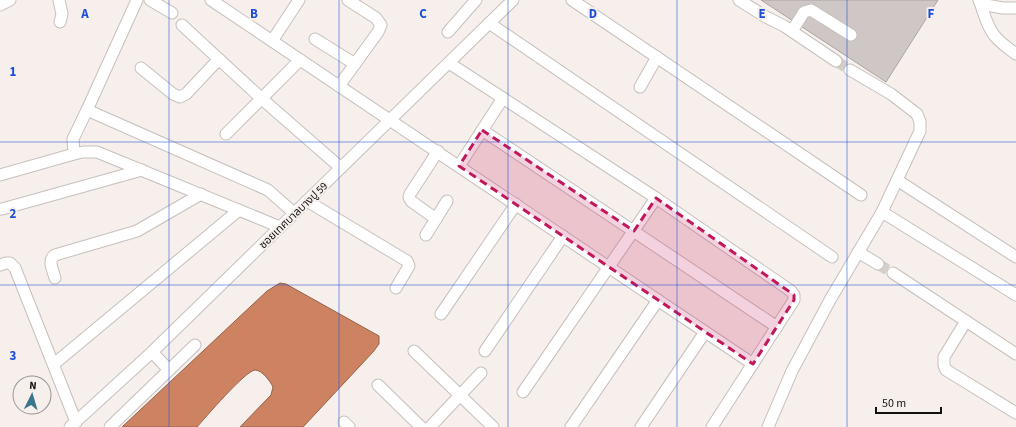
<svg xmlns="http://www.w3.org/2000/svg" width="1016" height="427" viewBox="0 0 1016 427" font-family="'Source Sans 3','Noto Sans Thai',sans-serif">
<rect width="100%" height="100%" fill="#f6efec"/>
<path fill="#cd8362" stroke="#956149" d="M 280,283 L 286,284 L 379,336 L 379,344 L 373,352 L 303,427 L 240,427 L 271,395 L 273,387 C 270,381 262,370 255,370 C 245,371 205,418 197,427 L 122,427 L 267,291 Z"/>
<polygon fill="#cec7c5" stroke="#aaa4a1" points="761,0 938,0 886,82"/>
<g fill="none" stroke-linecap="round" stroke-linejoin="round">
<g stroke="#d4cecb" stroke-width="11" stroke-dasharray="11 5.5" stroke-linecap="butt">
<polyline points="836,61 850,70"/>
<polyline points="878,264 893,273"/>
</g>
<g stroke="#c6c0bd" stroke-width="13">
<g id="minor">
<polyline points="59,0 62,14 60,22"/>
<polyline points="137,0 87,110 268,190 294,213"/>
<polyline points="150,0 172,13"/>
<polyline points="211,0 753,364"/>
<polyline points="572,0 861,195"/>
<polyline points="739,0 766,17 784,26 836,61"/>
<path d="M 979,0 C 984,12 986,25 994,35 C 1000,43 1008,48 1016,54"/>
<polyline points="981,4 1003,8 1016,8"/>
<polyline points="0,5 10,0"/>
<polyline points="489,23 832,257"/>
<polyline points="182,25 262,99 341,168"/>
<polyline points="792,31 804,12 811,10 851,35"/>
<polyline points="448,32 476,0"/>
<polyline points="315,39 355,64"/>
<polyline points="272,41 299,0"/>
<polyline points="449,63 656,198 791,291 794,295 794,300 712,427"/>
<polyline points="141,68 173,94 180,97 186,94 219,59"/>
<polyline points="850,70 891,94 917,114 920,122 920,131 882,212 1016,295"/>
<polyline points="339,86 378,32 381,25 376,18 348,0"/>
<polyline points="640,87 657,57"/>
<polyline points="482,130 777,327"/>
<polyline points="226,134 300,60"/>
<polyline points="74,154 73,139 87,110"/>
<polyline points="459,166 503,98"/>
<polyline points="0,175 74,154 83,152 97,152 280,227"/>
<polyline points="897,180 1016,257"/>
<polyline points="307,201 407,261 409,266 396,288"/>
<polyline points="2,209 142,170"/>
<polyline points="436,219 411,201 409,197 410,194 438,151"/>
<polyline points="426,235 447,201"/>
<polyline points="858,252 878,264"/>
<polyline points="0,265 6,263 10,263 15,268 76,422"/>
<polyline points="893,273 1016,354"/>
<path d="M 55,278 C 53,270 47,260 55,255 L 137,231 L 201,194"/>
<polyline points="441,314 516,204"/>
<polyline points="966,321 944,357 944,365 946,370 1016,413"/>
<polyline points="414,351 493,427"/>
<polyline points="485,351 563,236"/>
<polyline points="152,352 169,370"/>
<polyline points="54,364 239,210"/>
<polyline points="378,385 421,427"/>
<polyline points="523,392 656,198"/>
<polyline points="344,422 349,427"/>
<polyline points="70,427 152,352 513,0"/>
<polyline points="110,427 195,345"/>
<polyline points="430,427 481,373"/>
<polyline points="571,427 658,300"/>
<polyline points="641,427 705,332"/>
<polyline points="768,427 792,371 830,300 882,212"/>
</g>
</g>
<use href="#minor" stroke="#fff" stroke-width="11"/>
</g>
<path fill="#c2185b" fill-opacity="0.2" stroke="#c2185b" stroke-width="3" stroke-dasharray="8 5" stroke-linejoin="round" d="M 482,130 L 634,231 L 656,198 L 794,295 L 794,300 L 753,364 L 459,166 Z"/>
<path fill="none" stroke="#1d4ed8" stroke-width="1" stroke-opacity="0.55" d="M 169,0 L 169,427M 339,0 L 339,427M 508,0 L 508,427M 677,0 L 677,427M 847,0 L 847,427M 0,142 L 1016,142M 0,285 L 1016,285"/>
<g text-anchor="middle" stroke-width="4" stroke-linejoin="round" paint-order="stroke">
<g font-size="11" fill="#131110" stroke="#f6efec">
<text transform="translate(293 215) rotate(-44)" y="4">ซอยเทศบาลบางปู 59</text>
</g>
</g>
<g font-size="13" text-anchor="middle" font-weight="bold" fill="#1d4ed8" stroke="#f6efec" stroke-width="4" stroke-linejoin="round" paint-order="stroke">
<text x="85" y="18">A</text>
<text x="254" y="18">B</text>
<text x="423" y="18">C</text>
<text x="593" y="18">D</text>
<text x="762" y="18">E</text>
<text x="931" y="18">F</text>
<text x="13" y="76">1</text>
<text x="13" y="218">2</text>
<text x="13" y="360">3</text>
</g>
<g transform="translate(32 395) rotate(5)"><circle r="19" fill="#f6efec" stroke="#9b9694"/>
<path d="M0-3L7 15L0 10L-7 15Z" fill="#3a778d"/>
<text y="-6" font-size="11" font-weight="bold" text-anchor="middle" fill="#131110">N</text>
</g>
<path d="M876 407v6h65v-6" fill="none" stroke="#131110" stroke-width="2"/>
<text x="882" y="407" font-size="12" fill="#131110" stroke="#f6efec" stroke-width="3" paint-order="stroke">50 m</text>
</svg>
